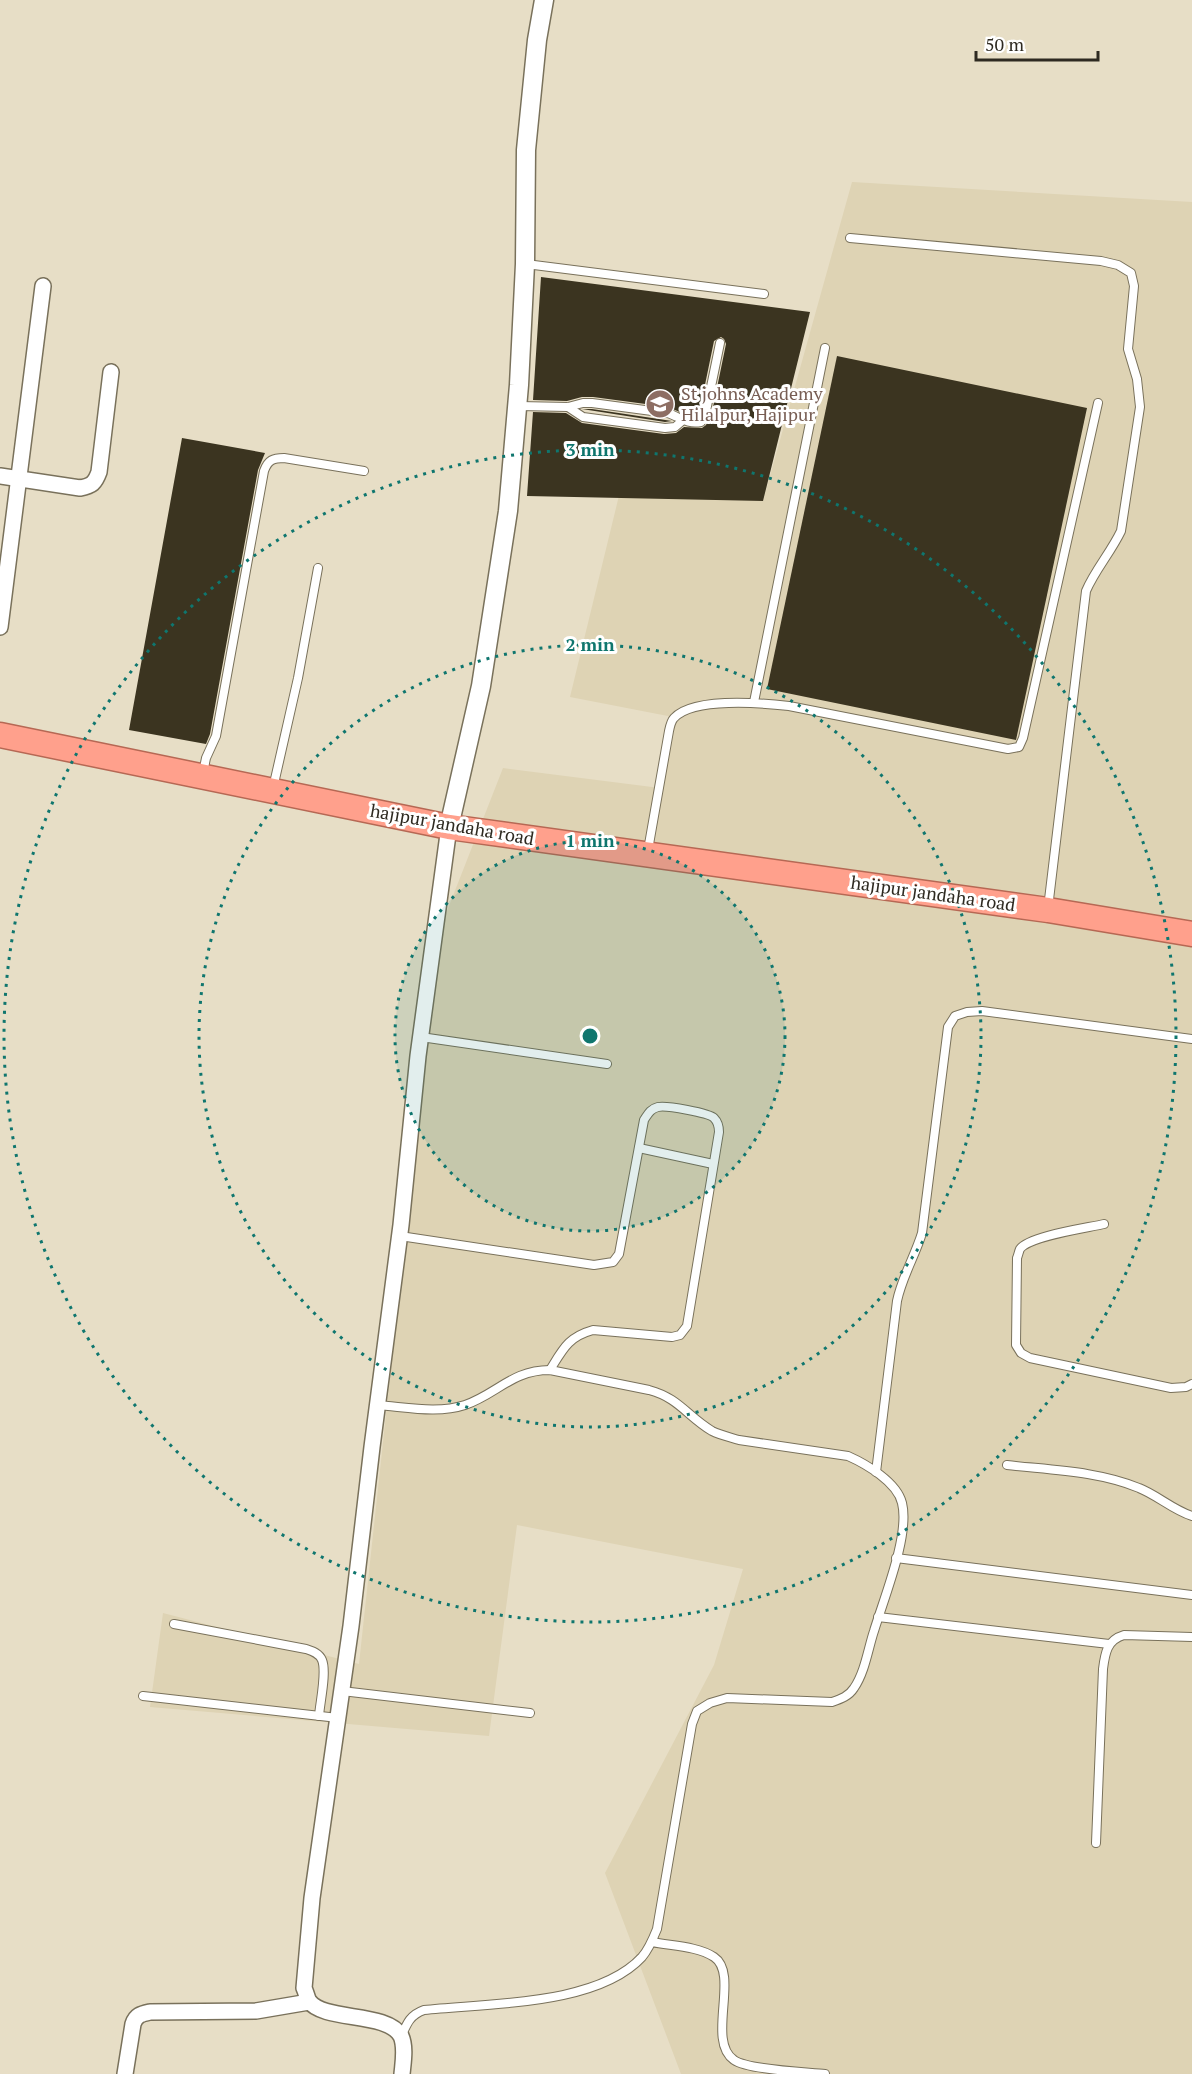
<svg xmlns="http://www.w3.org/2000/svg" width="1192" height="2074" viewBox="0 0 1192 2074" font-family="'PT Serif',serif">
<rect width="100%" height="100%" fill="#e7dec6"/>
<polygon fill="#ded3b4" points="852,182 1192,202 1192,2074 681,2074 605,1873 714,1665 743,1569 517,1525 489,1736 150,1707 163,1613 359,1664 438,934 503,768 660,788 673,717 570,697 624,475 763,501"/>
<g fill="#3b3420">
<polygon points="541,277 810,312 763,501 527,496 533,412 566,413 582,423 664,434 676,433 684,427 702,428 706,425 712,412 726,344 724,339 721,337 714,341 700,409 697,416 689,416 668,407 593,397 582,397 567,401 533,400"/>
<polygon points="837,356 1087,408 1016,740 767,689"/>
<polygon points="582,409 592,409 672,421 665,422"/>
<polygon points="182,438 265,453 258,470 210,734 206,744 129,730"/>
</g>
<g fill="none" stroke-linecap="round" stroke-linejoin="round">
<g stroke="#79715b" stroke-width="10">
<g id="service">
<path d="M 850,238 L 1101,261 L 1118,265 L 1131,273 L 1134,286 L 1128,349 L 1137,379 L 1140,407 L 1121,531 C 1111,552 1095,570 1086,591 L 1048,908"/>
<polyline points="526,264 764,294"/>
<path d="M 519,406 L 568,407 L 583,403 L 592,403 L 667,413 C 679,416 686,425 701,422 L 706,411 L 720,343"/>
<polyline points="568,407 583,417 665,428 675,427 682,421"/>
<polyline points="754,702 825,348"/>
<path d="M 203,773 L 206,758 L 216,736 L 264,471 C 268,460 273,458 284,458 L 364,471"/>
<polyline points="273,788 298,678 318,568"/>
<path d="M 648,850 L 669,731 C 670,726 671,721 674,718 C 693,697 762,703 789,706 L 1008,749 L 1019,747 L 1023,738 L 1098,403"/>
<polyline points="421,1037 607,1064"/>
<polyline points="639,1148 713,1164"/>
<path d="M 1104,1224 C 1087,1228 1029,1236 1020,1249 C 1019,1251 1018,1256 1017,1258 L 1016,1345 L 1021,1353 L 1030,1358 L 1171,1388 L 1186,1387 L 1192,1384"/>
<path d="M 400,1236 L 594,1265 L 613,1262 L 619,1254 L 644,1120 C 648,1114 650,1109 658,1107 C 666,1105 709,1113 714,1118 C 718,1122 719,1127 719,1132 L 687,1326 L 680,1335 L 672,1337 L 593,1330 C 568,1337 563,1349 550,1370"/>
<path d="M 377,1405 C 406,1407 438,1414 465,1405 C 497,1394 512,1370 550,1370 L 649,1390 C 679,1398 687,1416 712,1431 C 720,1435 729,1437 739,1440 L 848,1456 C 866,1464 897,1482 902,1503 C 910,1535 884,1598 874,1631 C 868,1649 865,1672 854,1688 C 849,1696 841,1699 832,1702 L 727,1698 L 710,1703 L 697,1711 L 692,1724 L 657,1929 C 653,1939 649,1949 642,1957 C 597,2006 487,2003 424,2010 C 410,2015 407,2023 401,2037"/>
<path d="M 1007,1465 C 1050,1470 1098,1471 1139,1488 C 1157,1495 1173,1510 1192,1516"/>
<path d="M 876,1472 L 897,1301 C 902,1277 915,1256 922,1233 L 948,1027 L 955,1016 L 967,1012 L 982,1011 L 1192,1039"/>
<polyline points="896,1558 1192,1595"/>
<polyline points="878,1617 1109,1644"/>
<path d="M 174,1624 L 306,1649 C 312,1651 319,1653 322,1660 C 327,1672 320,1702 319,1716"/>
<polyline points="342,1691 530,1713"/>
<polyline points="143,1696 338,1718"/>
<path d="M 1096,1843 L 1103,1669 C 1105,1653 1107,1640 1124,1635 L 1192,1637"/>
<path d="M 652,1942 C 671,1946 697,1946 714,1957 C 740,1974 706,2041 734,2060 C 748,2070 806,2072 825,2074"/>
</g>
</g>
<g stroke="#79715b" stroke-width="18">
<g id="minor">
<path d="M 0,476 L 80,488 C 92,486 95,483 99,472 L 111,372"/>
<polyline points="0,627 43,286"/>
<path d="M 125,2074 L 133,2024 C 136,2015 141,2014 150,2012 L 256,2011 L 309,2002"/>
<path d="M 402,2074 C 403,2063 406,2047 401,2036 C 387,2011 324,2022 309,2001 C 307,1998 306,1992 304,1988 L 312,1898 L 351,1626 L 372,1447 L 401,1225 L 418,1056 L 449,827"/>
</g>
</g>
<g stroke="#79715b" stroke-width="21">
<polyline id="tertiary" points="449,827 481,686 508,511 519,385 525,264 526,150 537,40 544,0"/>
</g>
<g stroke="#b66854" stroke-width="27">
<polyline id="trunk" points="0,735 449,827 1048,910 1192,934"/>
</g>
<use href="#service" stroke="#fff" stroke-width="8"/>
<use href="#minor" stroke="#fff" stroke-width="15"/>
<use href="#tertiary" stroke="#fff" stroke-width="18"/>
<use href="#trunk" stroke="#ffa08c" stroke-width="24"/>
</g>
<circle cx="590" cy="1036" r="195" fill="#0f766e" fill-opacity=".12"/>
<g fill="none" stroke="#0f766e" stroke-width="3" stroke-dasharray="3 6">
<circle cx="590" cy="1036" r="195"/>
<circle cx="590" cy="1036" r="391"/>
<circle cx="590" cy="1036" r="586"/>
</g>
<defs>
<g id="school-disc" transform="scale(1.5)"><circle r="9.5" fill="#8d6e63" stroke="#fff"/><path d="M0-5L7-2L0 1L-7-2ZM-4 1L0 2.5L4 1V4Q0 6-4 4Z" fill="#fff"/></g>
</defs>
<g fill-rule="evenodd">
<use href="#school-disc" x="660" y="404"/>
</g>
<g text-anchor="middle" stroke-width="6" stroke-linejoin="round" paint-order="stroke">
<g font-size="18" fill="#785e54" stroke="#fff" text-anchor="start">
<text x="681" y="400">St johns Academy<tspan x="681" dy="21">Hilalpur, Hajipur</tspan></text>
</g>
<g font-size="18" fill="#2e2a21" stroke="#fff">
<text transform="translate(452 825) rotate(10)" y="6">hajipur jandaha road</text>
<text transform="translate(933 894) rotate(8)" y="6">hajipur jandaha road</text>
</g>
</g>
<circle cx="590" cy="1036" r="9" fill="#0f766e" stroke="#fff" stroke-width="3"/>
<g font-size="18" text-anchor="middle" font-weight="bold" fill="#0f766e" stroke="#fff" stroke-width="6" stroke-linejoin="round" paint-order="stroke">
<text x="590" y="456">3 min</text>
<text x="590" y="651">2 min</text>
<text x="590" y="847">1 min</text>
</g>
<path d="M976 51v9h122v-9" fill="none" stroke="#2e2a21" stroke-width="3"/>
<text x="985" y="51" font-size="18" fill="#2e2a21" stroke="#ffffff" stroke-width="4.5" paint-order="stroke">50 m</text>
</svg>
